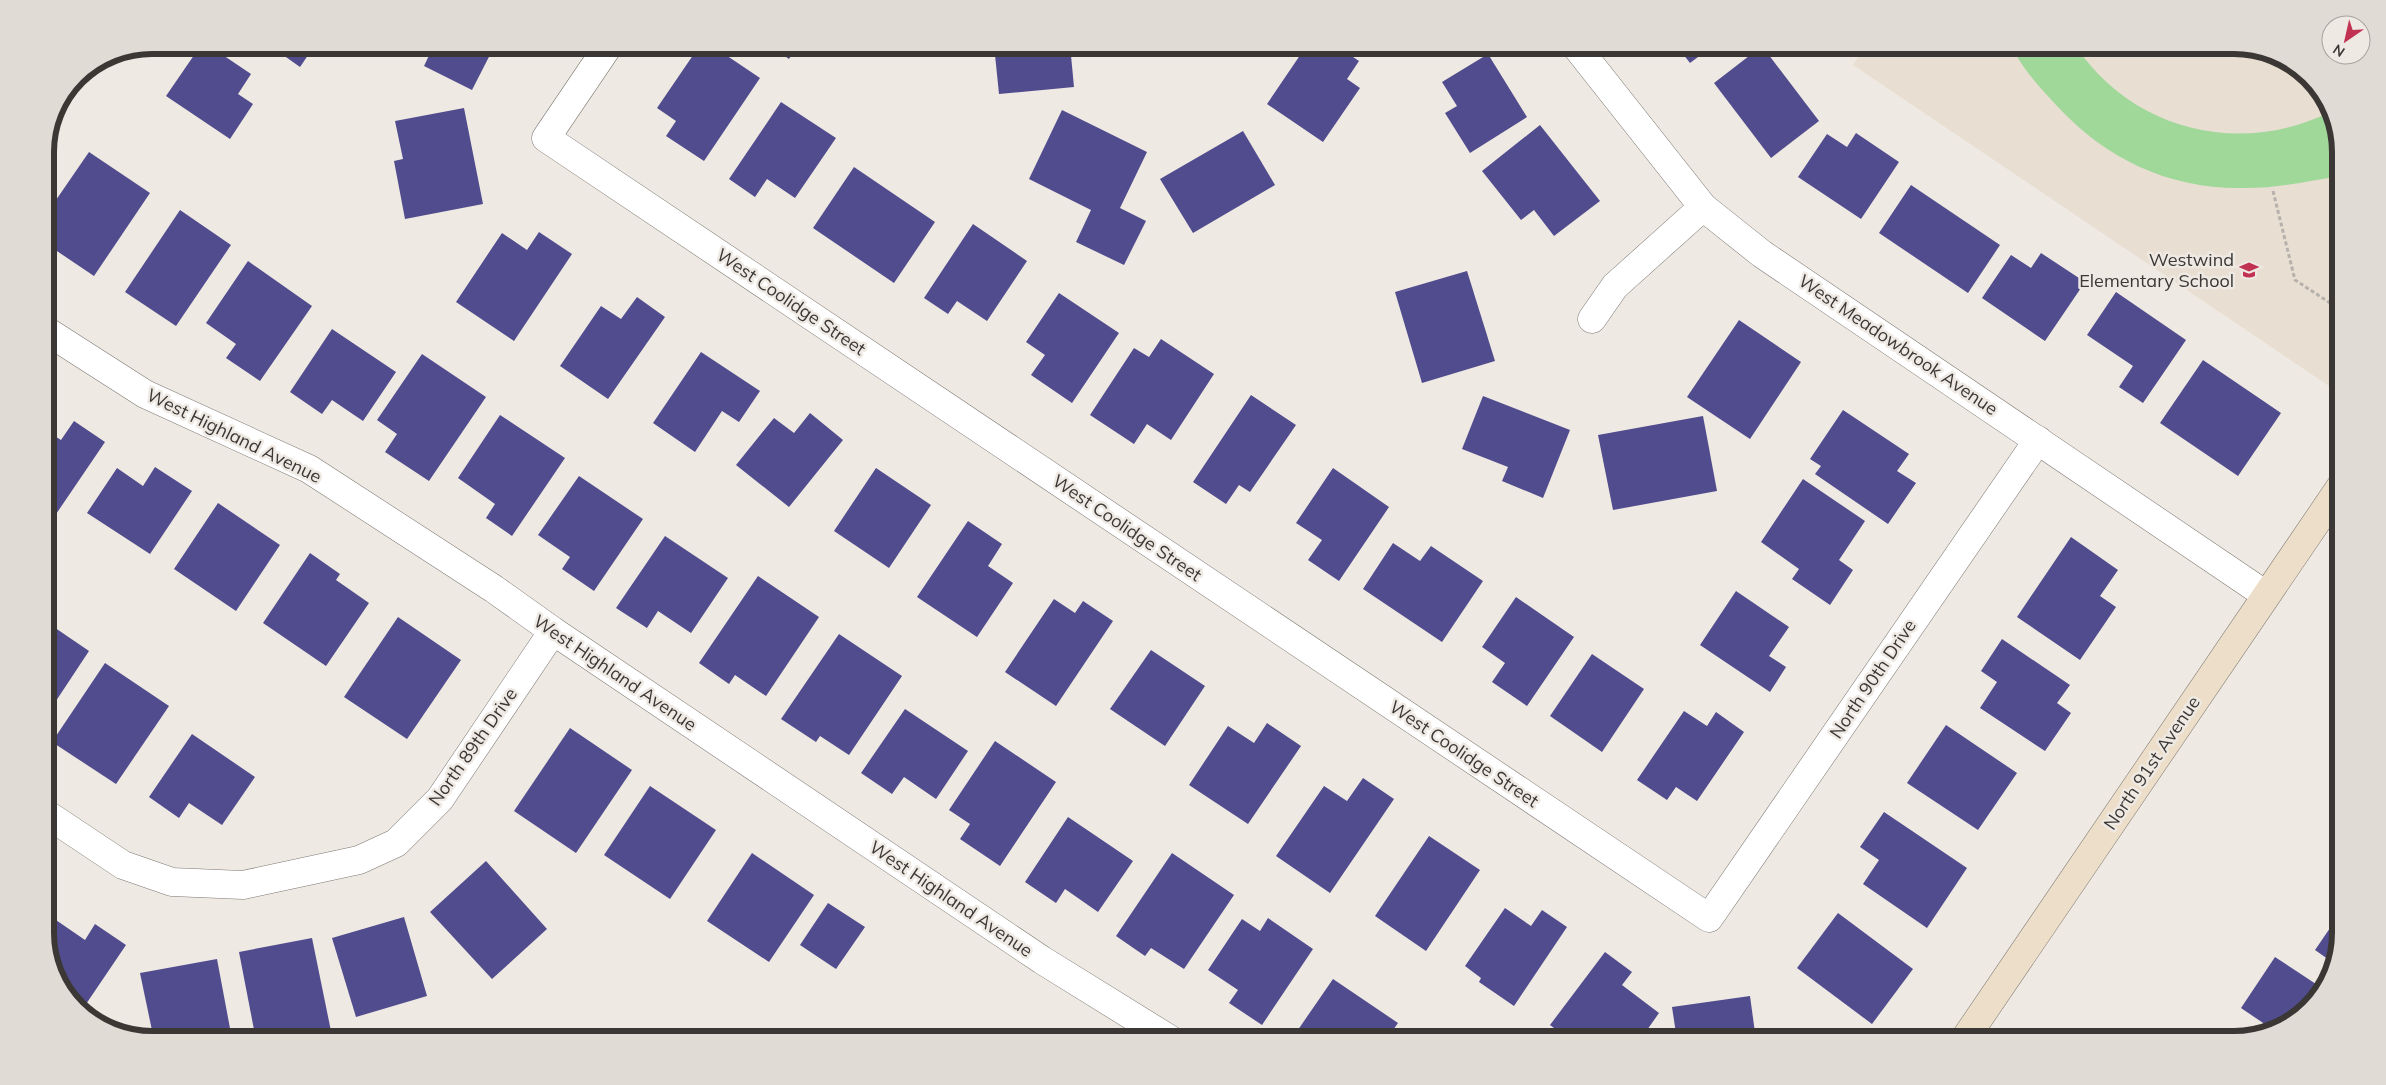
<svg xmlns="http://www.w3.org/2000/svg" width="2386" height="1085" viewBox="0 0 2386 1085" font-family="Mulish,sans-serif">
<rect width="100%" height="100%" fill="#efe9e3"/>
<polygon fill="#e9ded2" points="1867,45 2234,45 2276,53 2323,92 2341,145 2341,394 1853,65"/>
<path fill="#a0d89a" d="M 2011,45 L 2075,45 C 2131,130 2239,157 2330,112 L 2341,145 L 2341,176 C 2310,181 2277,188 2246,188 C 2171,190 2107,160 2057,106 C 2040,88 2021,67 2011,45 Z"/>
<g fill="#514c8d">
<polygon points="201,45 208,45 251,74 238,94 253,104 230,139 166,96"/>
<polygon points="269,45 315,45 300,67"/>
<polygon points="434,45 495,45 472,90 424,66"/>
<polygon points="700,45 711,45 760,78 704,161 666,136 676,121 657,108"/>
<polygon points="769,45 798,45 789,59"/>
<polygon points="994,45 1070,45 1074,87 999,94"/>
<polygon points="1307,45 1335,45 1359,61 1347,79 1360,88 1323,142 1267,104"/>
<polygon points="1676,45 1714,45 1690,63"/>
<polygon points="1762,46 1819,121 1771,158 1714,83"/>
<polygon points="1488,54 1527,117 1470,153 1445,113 1457,106 1442,82"/>
<polygon points="781,102 836,138 795,198 767,179 755,197 729,179"/>
<polygon points="464,108 483,204 405,219 394,161 403,159 395,121"/>
<polygon points="1062,110 1147,152 1120,208 1146,221 1124,265 1076,242 1091,210 1029,179"/>
<polygon points="1540,125 1600,201 1554,236 1534,210 1521,220 1482,171"/>
<polygon points="1243,131 1275,185 1193,233 1160,179"/>
<polygon points="1856,133 1899,162 1861,219 1798,177 1827,134 1847,147"/>
<polygon points="89,152 150,193 94,276 45,243 45,216"/>
<polygon points="854,167 935,222 894,283 813,228"/>
<polygon points="1911,185 2000,245 1968,293 1879,233"/>
<polygon points="180,210 231,245 176,326 125,292"/>
<polygon points="973,224 1027,261 987,321 957,301 948,314 924,298"/>
<polygon points="539,232 572,254 514,341 456,302 502,233 527,250"/>
<polygon points="2041,253 2085,282 2045,341 1982,298 2011,255 2031,268"/>
<polygon points="248,261 312,306 260,381 226,358 236,344 206,323"/>
<polygon points="1467,271 1495,361 1422,383 1395,292"/>
<polygon points="2116,292 2186,340 2143,403 2119,387 2133,366 2087,335"/>
<polygon points="1059,293 1119,333 1072,403 1031,375 1045,355 1026,342"/>
<polygon points="637,297 665,317 608,399 560,366 601,306 621,319"/>
<polygon points="1739,320 1801,362 1750,439 1687,397"/>
<polygon points="332,329 396,372 363,421 332,400 322,414 290,392"/>
<polygon points="1161,339 1214,374 1171,440 1147,424 1134,444 1090,415 1134,348 1149,357"/>
<polygon points="701,352 760,391 739,422 722,411 695,452 653,423"/>
<polygon points="422,354 486,397 429,481 385,452 397,434 377,420"/>
<polygon points="2203,360 2281,413 2238,476 2160,423"/>
<polygon points="1251,395 1296,425 1250,492 1239,485 1226,504 1193,482"/>
<polygon points="1483,396 1570,430 1543,498 1502,481 1508,467 1462,449"/>
<polygon points="1843,410 1909,454 1897,471 1916,483 1888,524 1815,474 1821,466 1810,459"/>
<polygon points="810,413 843,440 789,507 736,465 774,418 794,433"/>
<polygon points="500,415 565,458 512,536 486,518 495,504 458,478"/>
<polygon points="1703,416 1717,491 1613,510 1598,435"/>
<polygon points="74,421 105,442 50,523 45,520 45,430 61,440"/>
<polygon points="155,467 192,491 150,554 87,513 117,468 143,486"/>
<polygon points="876,468 931,505 889,568 834,531"/>
<polygon points="1333,468 1389,507 1339,581 1308,560 1322,540 1296,523"/>
<polygon points="579,476 643,519 594,591 562,569 570,557 538,535"/>
<polygon points="1803,479 1865,521 1839,560 1853,570 1830,605 1792,579 1799,569 1761,542"/>
<polygon points="218,503 280,545 236,611 174,569"/>
<polygon points="968,521 1002,544 988,566 1013,583 977,637 917,597"/>
<polygon points="665,536 728,578 691,633 658,611 647,628 616,608"/>
<polygon points="2071,537 2118,570 2100,596 2116,607 2080,660 2017,617"/>
<polygon points="1393,543 1420,561 1431,546 1483,581 1442,642 1363,589"/>
<polygon points="310,553 340,574 336,580 369,603 326,666 263,623"/>
<polygon points="758,576 819,617 766,696 735,675 729,684 699,663"/>
<polygon points="1736,591 1789,627 1769,656 1786,667 1770,692 1700,645"/>
<polygon points="1516,597 1574,637 1527,706 1492,682 1505,663 1482,647"/>
<polygon points="1054,599 1075,613 1083,601 1113,621 1056,706 1005,672"/>
<polygon points="398,617 461,660 407,739 344,697"/>
<polygon points="45,621 89,651 48,713 45,711"/>
<polygon points="839,634 902,676 849,755 820,736 816,742 781,719"/>
<polygon points="2002,639 2070,685 2057,703 2071,713 2045,751 1980,708 1997,682 1981,671"/>
<polygon points="1151,650 1205,686 1165,746 1110,709"/>
<polygon points="1592,654 1644,689 1602,752 1550,716"/>
<polygon points="105,663 169,706 116,784 52,742"/>
<polygon points="905,709 968,751 936,799 904,777 892,794 861,773"/>
<polygon points="1684,711 1707,726 1716,712 1744,732 1697,801 1676,787 1667,800 1637,780"/>
<polygon points="1267,723 1301,746 1248,824 1189,785 1228,726 1254,743"/>
<polygon points="1946,725 2017,773 1978,830 1907,783"/>
<polygon points="570,728 632,770 576,853 514,811"/>
<polygon points="192,734 255,777 222,825 189,803 179,818 149,797"/>
<polygon points="995,741 1056,782 1000,866 960,839 970,824 949,810"/>
<polygon points="1363,778 1394,799 1330,893 1276,856 1324,786 1347,801"/>
<polygon points="650,786 716,830 670,899 604,855"/>
<polygon points="1884,812 1967,868 1927,928 1863,884 1879,860 1860,847"/>
<polygon points="1068,817 1133,861 1098,912 1065,889 1056,903 1025,882"/>
<polygon points="1429,836 1480,870 1426,951 1375,916"/>
<polygon points="752,853 814,895 769,962 707,921"/>
<polygon points="1172,853 1234,895 1184,969 1151,948 1145,956 1116,936"/>
<polygon points="486,861 547,929 492,979 430,912"/>
<polygon points="828,903 865,927 836,969 800,945"/>
<polygon points="1505,908 1531,926 1542,910 1567,927 1514,1006 1479,982 1481,978 1465,966"/>
<polygon points="2341,912 2341,934 2335,964 2315,950"/>
<polygon points="1838,913 1913,969 1872,1024 1797,968"/>
<polygon points="404,917 427,996 356,1017 332,938"/>
<polygon points="53,918 85,940 95,924 126,945 82,1010 67,998 45,941 45,930"/>
<polygon points="1268,918 1313,949 1262,1025 1229,1003 1238,990 1208,970 1242,919 1260,931"/>
<polygon points="312,938 332,1036 310,1040 256,1040 239,952"/>
<polygon points="1605,952 1632,972 1622,985 1659,1013 1640,1040 1623,1040 1614,1033 1609,1040 1570,1040 1550,1025"/>
<polygon points="2275,957 2322,988 2294,1022 2272,1029 2241,1008"/>
<polygon points="217,959 232,1039 154,1040 140,973"/>
<polygon points="1333,979 1398,1023 1386,1040 1291,1040"/>
<polygon points="1750,996 1756,1040 1677,1040 1672,1007"/>
<polygon points="819,1034 820,1040 791,1040 791,1039"/>
</g>
<g fill="none" stroke-linecap="round" stroke-linejoin="round">
<g stroke="#7d7873" stroke-width="29">
<g id="street">
<polyline points="609,45 546,138 1709,918 2038,440"/>
<polyline points="1575,45 1703,207 1762,254 2266,595"/>
<polyline points="1592,319 1615,286 1703,207"/>
<polyline points="45,330 145,394 309,469 494,589 553,631 1042,960 1171,1040"/>
<polyline points="45,813 123,865 172,882 243,885 359,860 396,843 440,799 553,631"/>
</g>
</g>
<g stroke="#7d7873" stroke-width="29">
<polyline id="secondary" points="1964,1040 2341,486"/>
</g>
<polyline stroke="#b6b1ac" stroke-width="3" stroke-dasharray="4 2.5" stroke-linecap="butt" points="2273,191 2295,280 2341,310"/>
<use href="#street" stroke="#fff" stroke-width="28"/>
<use href="#secondary" stroke="#ecdec8" stroke-width="28"/>
</g>
<defs>
<g id="school-bare" transform="scale(1.5)"><path d="M0-5L7-2L0 1L-7-2ZM-4 1L0 2.5L4 1V4Q0 6-4 4Z" fill="#c13152" stroke="#efe9e3" stroke-width="2.5" paint-order="stroke"/></g>
</defs>
<g fill-rule="evenodd">
<use href="#school-bare" x="2249" y="270"/>
</g>
<g text-anchor="middle" stroke-width="5" stroke-linejoin="round" paint-order="stroke">
<g font-size="18" fill="#3a3735" stroke="#efe9e3" text-anchor="end">
<text x="2234" y="266">Westwind<tspan x="2234" dy="21">Elementary School</tspan></text>
</g>
<g font-size="18" fill="#3a3735" stroke="#efe9e3">
<text transform="translate(791 302) rotate(34)" y="6">West Coolidge Street</text>
<text transform="translate(1898 345) rotate(34)" y="6">West Meadowbrook Avenue</text>
<text transform="translate(234 436) rotate(26)" y="6">West Highland Avenue</text>
<text transform="translate(1127 528) rotate(34)" y="6">West Coolidge Street</text>
<text transform="translate(615 673) rotate(34)" y="6">West Highland Avenue</text>
<text transform="translate(1873 679) rotate(-56)" y="6">North 90th Drive</text>
<text transform="translate(473 747) rotate(-55)" y="6">North 89th Drive</text>
<text transform="translate(1464 754) rotate(34)" y="6">West Coolidge Street</text>
<text transform="translate(2152 763) rotate(-56)" y="6">North 91st Avenue</text>
<text transform="translate(951 899) rotate(34)" y="6">West Highland Avenue</text>
</g>
</g>
<path d="M0 0H2386V1085H0ZM152 54H2234A98 98 0 0 1 2332 152V933A98 98 0 0 1 2234 1031H152A98 98 0 0 1 54 933V152A98 98 0 0 1 152 54Z" fill="#e1dbd5" fill-rule="evenodd"/>
<path fill="none" stroke="#3a3735" stroke-width="6" d="M152 54H2234A98 98 0 0 1 2332 152V933A98 98 0 0 1 2234 1031H152A98 98 0 0 1 54 933V152A98 98 0 0 1 152 54Z"/>
<g transform="translate(2346 40) rotate(214)"><circle r="24" fill="#efe9e3" stroke="#a7a29d"/>
<path d="M0-4L9 19L0 12L-9 19Z" fill="#c13152"/>
<text y="-8" font-size="14" font-weight="bold" text-anchor="middle" fill="#3a3735">N</text>
</g>
</svg>
